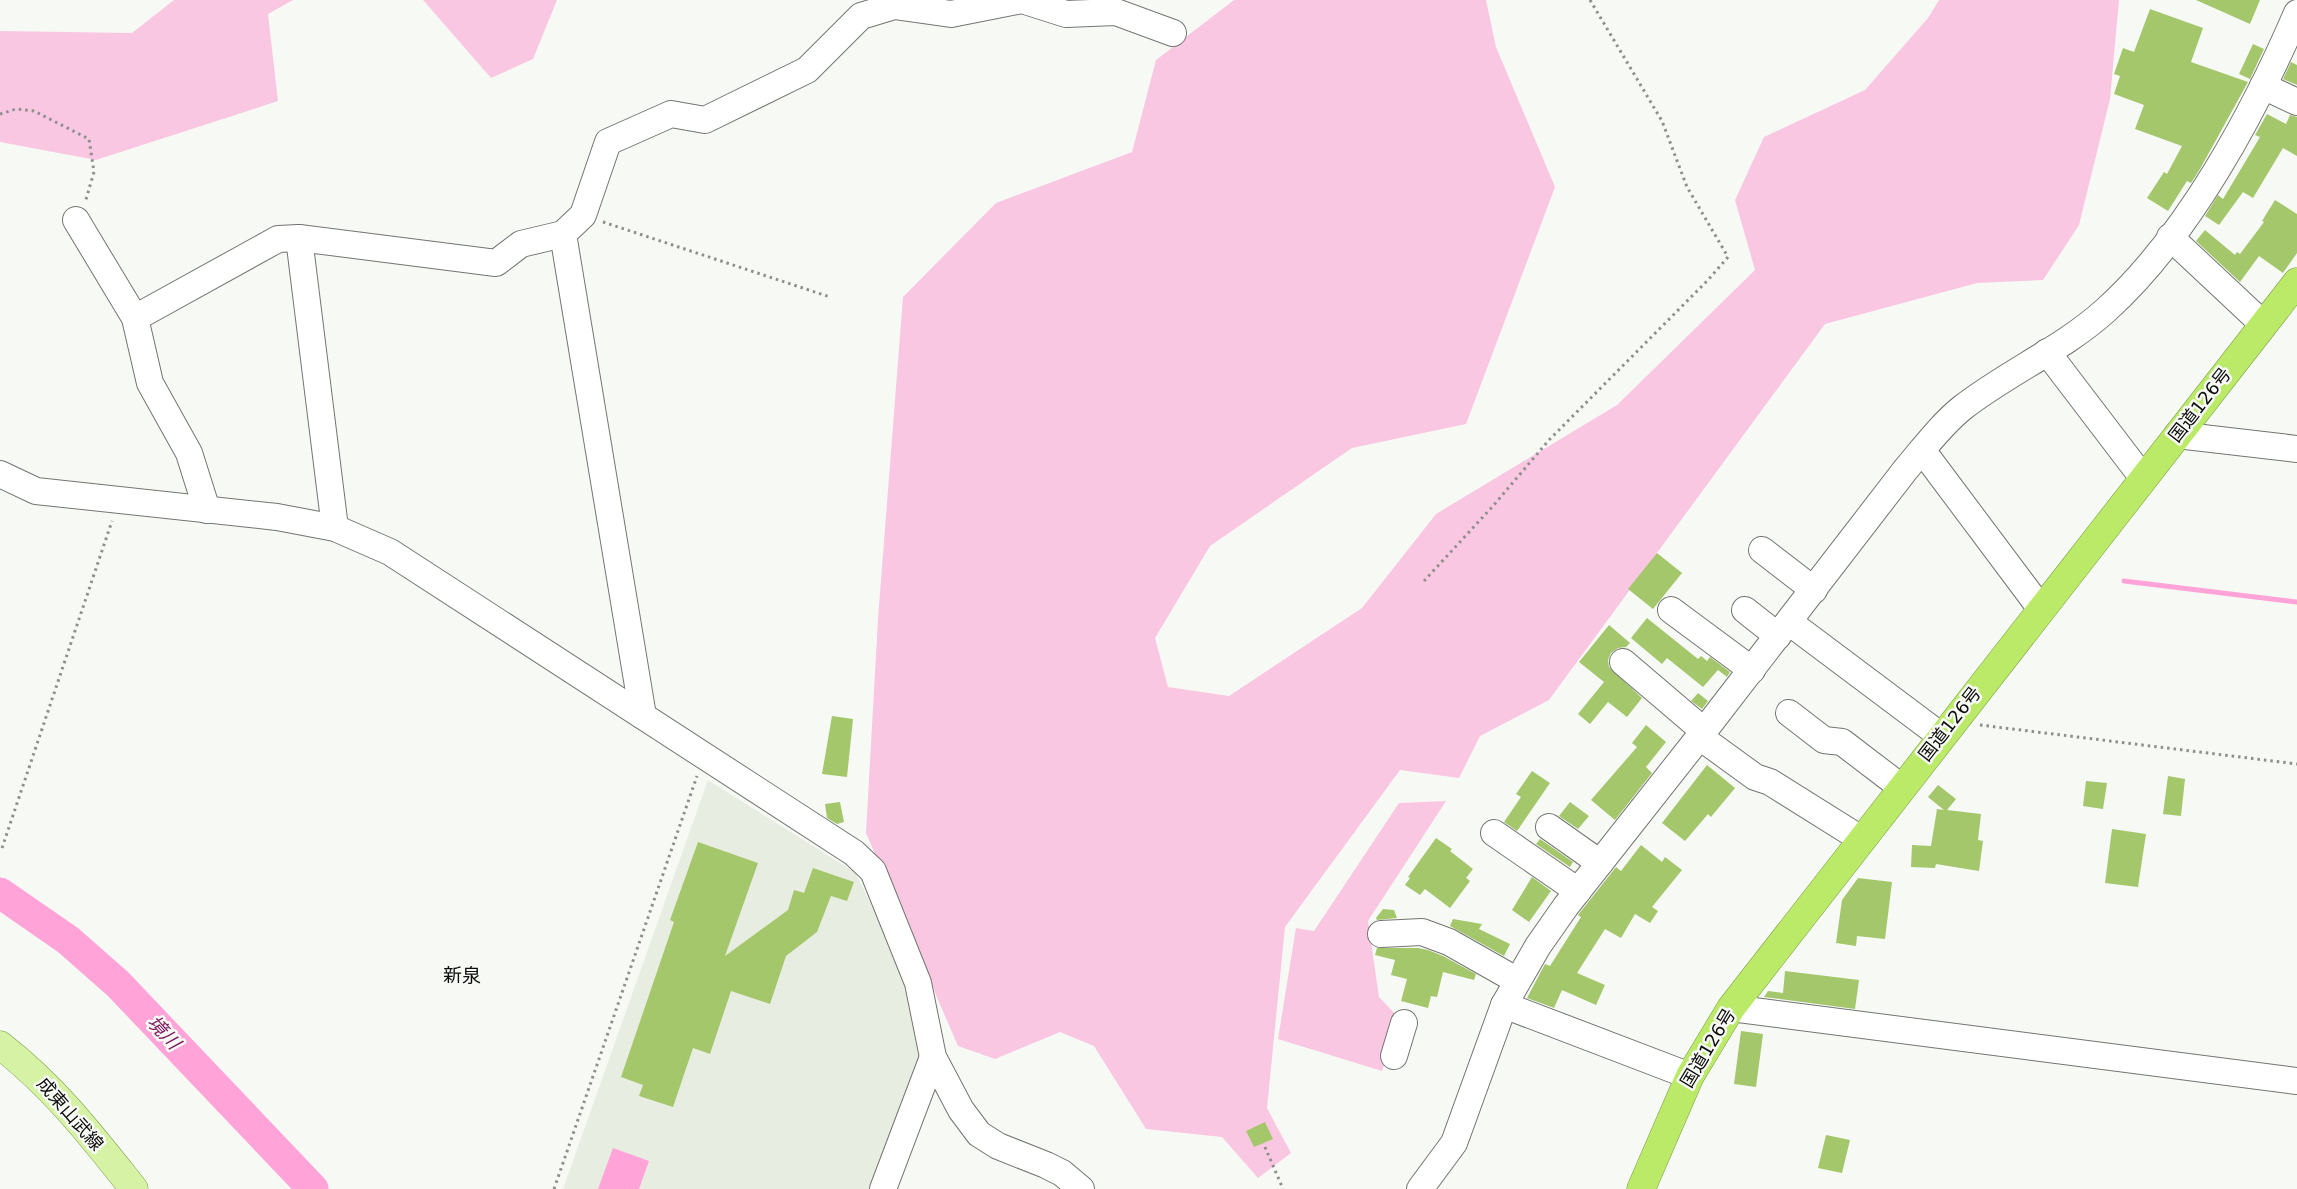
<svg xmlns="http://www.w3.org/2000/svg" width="2297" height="1189" viewBox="0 0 2297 1189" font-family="'DejaVu Sans','Noto Sans JP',sans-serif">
<rect width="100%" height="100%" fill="#f7f9f5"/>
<polygon fill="#e8ede2" points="708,780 856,873 905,977 920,1058 871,1189 563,1189"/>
<g fill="#f9c7e2">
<polygon points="174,0 293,0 268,14 278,101 96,160 0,142 0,31 132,33"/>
<polygon points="423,0 557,0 533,59 491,78"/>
<polygon points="1234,0 1486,0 1496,47 1555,187 1466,424 1352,448 1210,546 1155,638 1168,687 1229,696 1362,608 1436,514 1617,405 1755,270 1735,200 1764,137 1865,90 1928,18 1939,0 2119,0 2110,99 2079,225 2043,280 1977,283 1825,324 1549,700 1480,736 1459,778 1400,770 1285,927 1267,1108 1291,1153 1258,1178 1222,1137 1146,1129 1094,1046 1060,1032 995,1059 958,1046 866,833 878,619 903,297 996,203 1132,152 1156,60"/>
<polygon points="1446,801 1368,921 1379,997 1399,1018 1382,1071 1278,1039 1296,928 1314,931 1399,803"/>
</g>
<polygon fill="#ffa3d8" points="613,1148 649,1161 639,1189 598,1189"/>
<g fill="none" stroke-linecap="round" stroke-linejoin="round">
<polyline stroke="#ffa3d8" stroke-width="5" points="2124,581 2297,602"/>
<polyline stroke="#ffa3d8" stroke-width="31" points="0,893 68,940 118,984 313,1189"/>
</g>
<g fill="#a4c76c">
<polygon points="2196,0 2260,0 2250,24"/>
<polygon points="2150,9 2203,28 2191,62 2248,82 2200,169 2191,183 2187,181 2168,211 2147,198 2164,172 2167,174 2182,146 2135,129 2144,105 2114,94 2120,76 2114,74 2123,48 2134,52"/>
<polygon points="2253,44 2264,49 2250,79 2239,74"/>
<polygon points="2291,62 2297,65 2297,85 2283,79"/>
<polygon points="2267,114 2286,124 2290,115 2297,117 2297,156 2283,148 2253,198 2243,192 2219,225 2205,216 2218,195 2223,199 2260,137 2255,135"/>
<polygon points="2275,200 2297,214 2297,253 2283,273 2259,256 2240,282 2196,241 2205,230 2235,255 2237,252 2240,254 2264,222 2262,221"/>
<polygon points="1657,553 1682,573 1653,609 1628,589"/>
<polygon points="1647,618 1698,659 1701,656 1707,661 1710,657 1730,672 1727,677 1718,670 1703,687 1667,658 1662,664 1631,638"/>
<polygon points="1609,625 1630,643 1626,647 1618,648 1611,653 1608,660 1609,667 1642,698 1627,717 1608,702 1590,724 1578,714 1604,682 1579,662"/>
<polygon points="1698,693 1708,701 1702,709 1691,701"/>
<polygon points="832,716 853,719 847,777 822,774"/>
<polygon points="1646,725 1666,742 1646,767 1652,773 1615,820 1591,800 1637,747 1632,743"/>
<polygon points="1707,765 1735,788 1711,817 1708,814 1685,841 1662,823"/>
<polygon points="1532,771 1550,783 1517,831 1504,822 1521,797 1516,794"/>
<polygon points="2168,776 2185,779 2181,816 2163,814"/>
<polygon points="2086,781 2107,783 2103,809 2083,806"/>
<polygon points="1938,785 1956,799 1947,810 1981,814 1978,840 1983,841 1979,871 1936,864 1935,868 1911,867 1912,845 1931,846 1937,809 1944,810 1928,797"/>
<polygon points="840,802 844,822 837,824 827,818 825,804"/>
<polygon points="1570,802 1589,816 1578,829 1559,816"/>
<polygon points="2112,829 2146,834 2138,887 2105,883"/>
<polygon points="1436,838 1452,849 1450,851 1473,869 1466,878 1470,881 1450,908 1425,889 1420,895 1405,885 1410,878 1408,877"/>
<polygon points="1540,839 1573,862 1570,867 1536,844"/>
<polygon points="698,842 758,863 725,956 788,910 794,890 804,893 813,868 854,882 847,901 831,896 817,932 786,956 770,1004 731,991 710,1054 693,1048 673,1107 639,1096 643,1085 621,1077 674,922 670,920"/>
<polygon points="1641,845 1662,862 1665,857 1682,870 1652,907 1658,911 1650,923 1635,914 1621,938 1605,929 1577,973 1605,985 1596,1005 1562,990 1554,1008 1527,998 1545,964 1550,966 1581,917 1578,915 1616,867 1621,871"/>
<polygon points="1532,877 1551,891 1529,922 1512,910"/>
<polygon points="1858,878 1892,882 1885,939 1857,936 1856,946 1836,943 1842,900"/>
<polygon points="1383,909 1394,910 1397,918 1377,920 1376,918"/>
<polygon points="1453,919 1482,924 1479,929 1510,944 1504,956 1450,926"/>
<polygon points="1377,948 1418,948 1428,950 1443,956 1476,974 1474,980 1443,972 1437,997 1431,996 1428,1008 1401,1001 1407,979 1391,975 1395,960 1375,955"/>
<polygon points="1785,971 1859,980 1855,1009 1764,997 1768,991 1783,993"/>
<polygon points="1741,1031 1763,1034 1756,1087 1734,1084"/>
<polygon points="1265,1122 1273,1139 1254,1147 1246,1131"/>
<polygon points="1826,1135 1850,1140 1842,1173 1818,1168"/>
</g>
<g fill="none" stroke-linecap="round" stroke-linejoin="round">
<g stroke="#737571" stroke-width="28">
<g id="minor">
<polyline points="2263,86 2297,102"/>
<polyline points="76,220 135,318 150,383 189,453 207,510"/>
<polyline points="563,234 643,716"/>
<polyline points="2170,237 2264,325"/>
<polyline points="299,238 335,528"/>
<polyline points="135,318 278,239 299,238 496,263 521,244 563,234 583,215 608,142 671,114 705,120 807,70 861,16 894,6 951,14 1022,0 1066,14 1116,12 1173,33"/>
<polyline points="2047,352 2143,478"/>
<polyline points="2177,435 2297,449"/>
<polyline points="1922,450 2041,609"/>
<polyline points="0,474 36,491 277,517 335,528 390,552 854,853 873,871 918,983 933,1057 961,1110 979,1134 998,1146 1046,1165 1062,1173 1081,1189"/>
<polyline points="1762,550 1814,590"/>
<polyline points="1671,610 1752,670"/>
<polyline points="1745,610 1778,636"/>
<polyline points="1789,622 1941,736"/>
<polyline points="1623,662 1704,731"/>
<polyline points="1789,713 1824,740 1842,742 1901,787"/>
<polyline points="1700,737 1755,777 1770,782 1861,839"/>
<polyline points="1549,827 1600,863"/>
<polyline points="1494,833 1578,891"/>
<polyline points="1381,934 1422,932 1449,942 1516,980"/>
<polyline points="1504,1005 1690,1076"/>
<polyline points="1731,1008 2297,1081"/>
<polyline points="1394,1056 1404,1023"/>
<polyline points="883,1189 933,1057"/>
<path d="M 1420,1189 L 1454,1143 L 1504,1005 L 1538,946 L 1566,906 L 1704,731 L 1906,469 C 1924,448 1941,425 1962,408 C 2008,372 2063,349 2106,310 C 2188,236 2254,113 2297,13"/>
</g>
</g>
<g stroke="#7d9d47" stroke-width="29">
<path id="major" d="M 0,1045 C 55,1088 91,1135 134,1189"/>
</g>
<g stroke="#7d9d47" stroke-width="29">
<polyline id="highway" points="1641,1189 1690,1076 1731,1008 2297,282"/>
</g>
<g stroke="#8e8f8c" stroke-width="3" stroke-dasharray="2.5 4" stroke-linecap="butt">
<polyline points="0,114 16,109 34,111 89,139 94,172 85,203"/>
<polyline points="603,222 830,297"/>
<polyline points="1424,581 1493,506 1549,440 1708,280 1728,257 1687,187 1662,121 1590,0"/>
<polyline points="1980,725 2297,764"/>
<polyline points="2,848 112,521"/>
<polyline points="1265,1147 1283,1189"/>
<polyline points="554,1189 697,776"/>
</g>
<use href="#minor" stroke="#fff" stroke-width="26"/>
<use href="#major" stroke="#d6f2a4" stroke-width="28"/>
<use href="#highway" stroke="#baea67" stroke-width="28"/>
</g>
<g text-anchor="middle" stroke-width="5" stroke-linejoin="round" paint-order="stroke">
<g font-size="18" fill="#0d0d0c" stroke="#f7f9f5">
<text transform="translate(2200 405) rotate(-52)" y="6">国道126号</text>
<text transform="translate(1950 724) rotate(-52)" y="6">国道126号</text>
<text transform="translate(1708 1048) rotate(-59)" y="6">国道126号</text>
<text transform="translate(70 1114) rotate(49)" y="6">成東山武線</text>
</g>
<g font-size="19" fill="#0d0d0c" stroke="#f7f9f5">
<text x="462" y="982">新泉</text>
</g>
<g font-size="19" font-style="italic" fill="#7f165d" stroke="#f7f9f5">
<text transform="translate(164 1032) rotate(47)" y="7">境川</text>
</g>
</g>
</svg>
